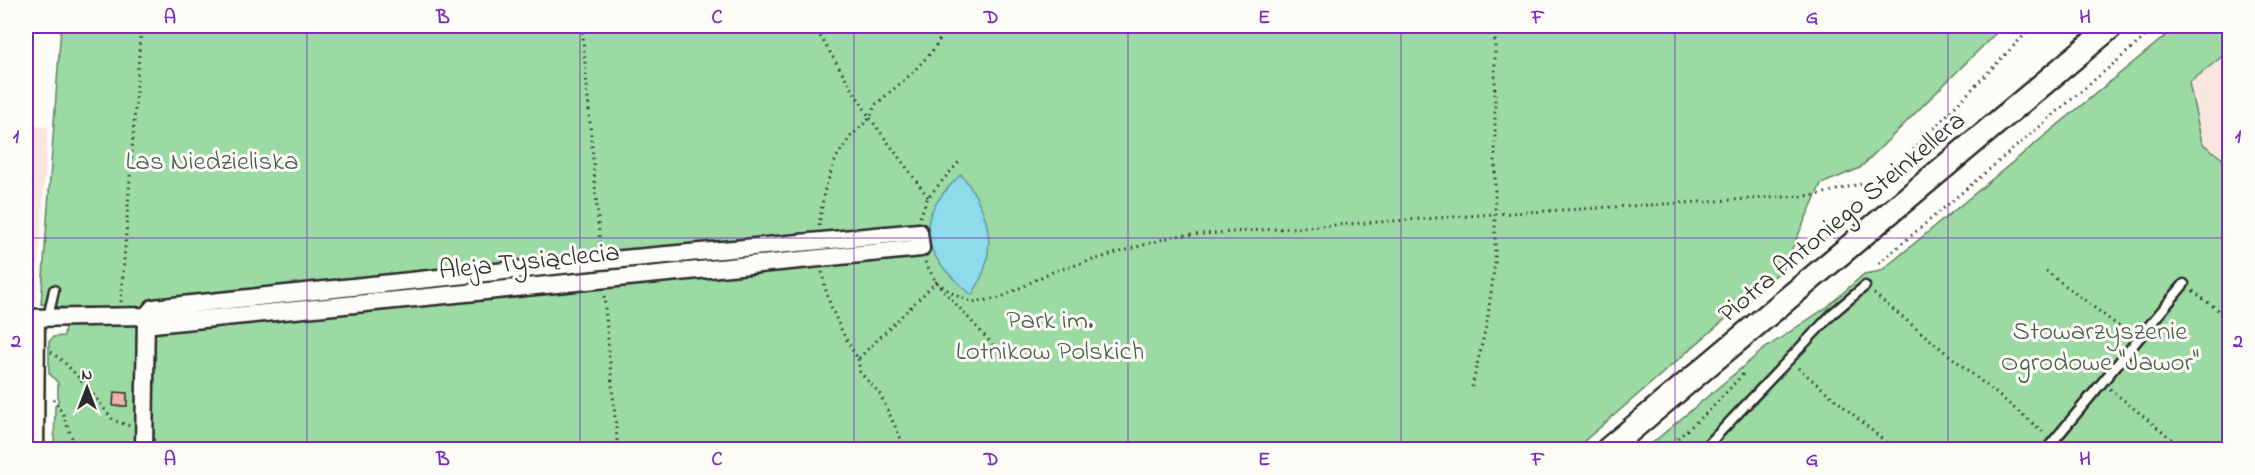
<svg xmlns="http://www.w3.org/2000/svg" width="2255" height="475" viewBox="0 0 2255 475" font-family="'Indie Flower',sans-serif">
<rect width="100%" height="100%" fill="#fdfcf7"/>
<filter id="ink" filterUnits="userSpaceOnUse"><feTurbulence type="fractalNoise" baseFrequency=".0167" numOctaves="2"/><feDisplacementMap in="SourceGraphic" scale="12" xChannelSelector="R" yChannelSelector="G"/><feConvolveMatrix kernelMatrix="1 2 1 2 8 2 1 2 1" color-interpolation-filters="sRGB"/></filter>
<g filter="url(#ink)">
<g fill="#f8e6df">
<polygon points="2229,51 2229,206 2144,118"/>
<polygon points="26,126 48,127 36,302 26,303"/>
</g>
<g fill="#9bdaa3" stroke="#638267" stroke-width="1.5">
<polygon points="61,26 2003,26 1860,168 1821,184 1783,269 1575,449 54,449 55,406 58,402 58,383 49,373 49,342 53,337 64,336 67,308 41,304"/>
<polygon points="2188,26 2229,26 2229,51 2189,83 2202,143 2229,164 2229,449 1644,450 1764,349 1827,307 1864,274 1881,271 2169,33"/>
</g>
<path fill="#8ddbeb" stroke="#66959e" stroke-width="1.5" d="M 961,174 C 991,213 1000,251 972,295 C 949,276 919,250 930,216 C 935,200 950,186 961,174 Z"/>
<polygon fill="#ecb3a6" stroke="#2b2b2b" stroke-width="1.5" points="114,392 127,393 127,406 113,406"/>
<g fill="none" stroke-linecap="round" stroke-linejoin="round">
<g stroke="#2b2b2b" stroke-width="13">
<g id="lane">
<polyline points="48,318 54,290"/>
<polyline points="1703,450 1833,313 1865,286"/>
<polyline points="2046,450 2184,284"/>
</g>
</g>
<g stroke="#2b2b2b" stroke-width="21">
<g id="street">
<polyline points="26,318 146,316 153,324 921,248 919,232 601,261 153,308 146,316"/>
<polyline points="35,450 36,318"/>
<polyline points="144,450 146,316"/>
</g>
</g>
<g stroke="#2b2b2b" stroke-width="27">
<polyline id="secondary" points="1607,450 2112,26"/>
</g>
<g stroke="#2b2b2b" stroke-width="3" stroke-dasharray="1.5 4.5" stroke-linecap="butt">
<polyline points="582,26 600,245"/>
<polyline points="814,26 870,118 928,197"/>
<polyline points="920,217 928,197 959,162"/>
<polyline points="819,226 824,192 836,158 851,136 870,118 875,105 910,75 931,53 948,26"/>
<polyline points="925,262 936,282 955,295 973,302 1000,298 1049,273 1174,236 1495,214 1817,195 1887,177 2033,26"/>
<polyline points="1879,263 2158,26"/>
<polyline points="2046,271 2129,334"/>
<path d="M 822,272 C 827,304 841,332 858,359 L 936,282 L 1003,356"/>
<polyline points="2193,291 2230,319"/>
<polyline points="1874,294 2046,434"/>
<polyline points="604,296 618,450"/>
<polyline points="121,302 141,26"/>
<polyline points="51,352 64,362 89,389 113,420 130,426"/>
<polyline points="858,359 860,372 880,394 906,450"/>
<polyline points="1798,368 1895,450"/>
<polyline points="1472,387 1487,322 1495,263 1495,26"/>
<polyline points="2110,389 2185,450"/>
<polyline points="53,399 62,412 77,450"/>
<polyline points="1664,450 1709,411 1745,372"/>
</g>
<use href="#lane" stroke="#fdfcf7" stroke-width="8"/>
<use href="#street" stroke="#fdfcf7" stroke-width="16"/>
<use href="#secondary" stroke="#fdfcf7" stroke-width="22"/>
</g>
</g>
<path fill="none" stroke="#7b2cbf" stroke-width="1.5" stroke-opacity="0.55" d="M 307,26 L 307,450M 580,26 L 580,450M 854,26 L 854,450M 1128,26 L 1128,450M 1401,26 L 1401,450M 1675,26 L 1675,450M 1948,26 L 1948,450M 26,238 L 2230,238"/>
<g text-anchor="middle" stroke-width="6" stroke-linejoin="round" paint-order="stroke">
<g font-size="27" fill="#4d604f" stroke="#fdfcf7">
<text x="212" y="169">Las Niedzieliska</text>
<text x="1050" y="328">Park im.<tspan x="1050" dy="31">Lotnikow Polskich</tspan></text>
<text x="2100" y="339">Stowarzyszenie<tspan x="2100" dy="31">Ogrodowe "Jawor"</tspan></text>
</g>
<g font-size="27" fill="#2b2b2b" stroke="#fdfcf7">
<text transform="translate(1841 216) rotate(-40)" y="9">Piotra Antoniego Steinkellera</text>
<text transform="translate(529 260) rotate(-6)" y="9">Aleja Tysiąclecia</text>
</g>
</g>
<rect width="2255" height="475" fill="none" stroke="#fdfcf7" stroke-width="66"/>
<g transform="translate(87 388)" stroke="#fdfcf7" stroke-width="4.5" paint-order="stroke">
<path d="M0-4.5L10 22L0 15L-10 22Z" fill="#2b2b2b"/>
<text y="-9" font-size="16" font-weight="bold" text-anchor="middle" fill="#2b2b2b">N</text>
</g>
<rect x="33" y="33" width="2189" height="409" fill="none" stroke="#7b2cbf" stroke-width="2"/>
<g font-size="20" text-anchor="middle" font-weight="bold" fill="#7b2cbf">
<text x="170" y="23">A</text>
<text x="443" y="23">B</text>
<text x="717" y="23">C</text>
<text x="991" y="23">D</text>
<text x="1264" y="23">E</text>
<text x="1538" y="23">F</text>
<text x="1812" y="23">G</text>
<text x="2085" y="23">H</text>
<text x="16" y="142">1</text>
<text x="2238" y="142">1</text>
<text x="16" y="347">2</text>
<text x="2238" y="347">2</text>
<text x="170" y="465">A</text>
<text x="443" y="465">B</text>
<text x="717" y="465">C</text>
<text x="991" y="465">D</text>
<text x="1264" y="465">E</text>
<text x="1538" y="465">F</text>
<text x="1812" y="465">G</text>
<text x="2085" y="465">H</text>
</g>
</svg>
